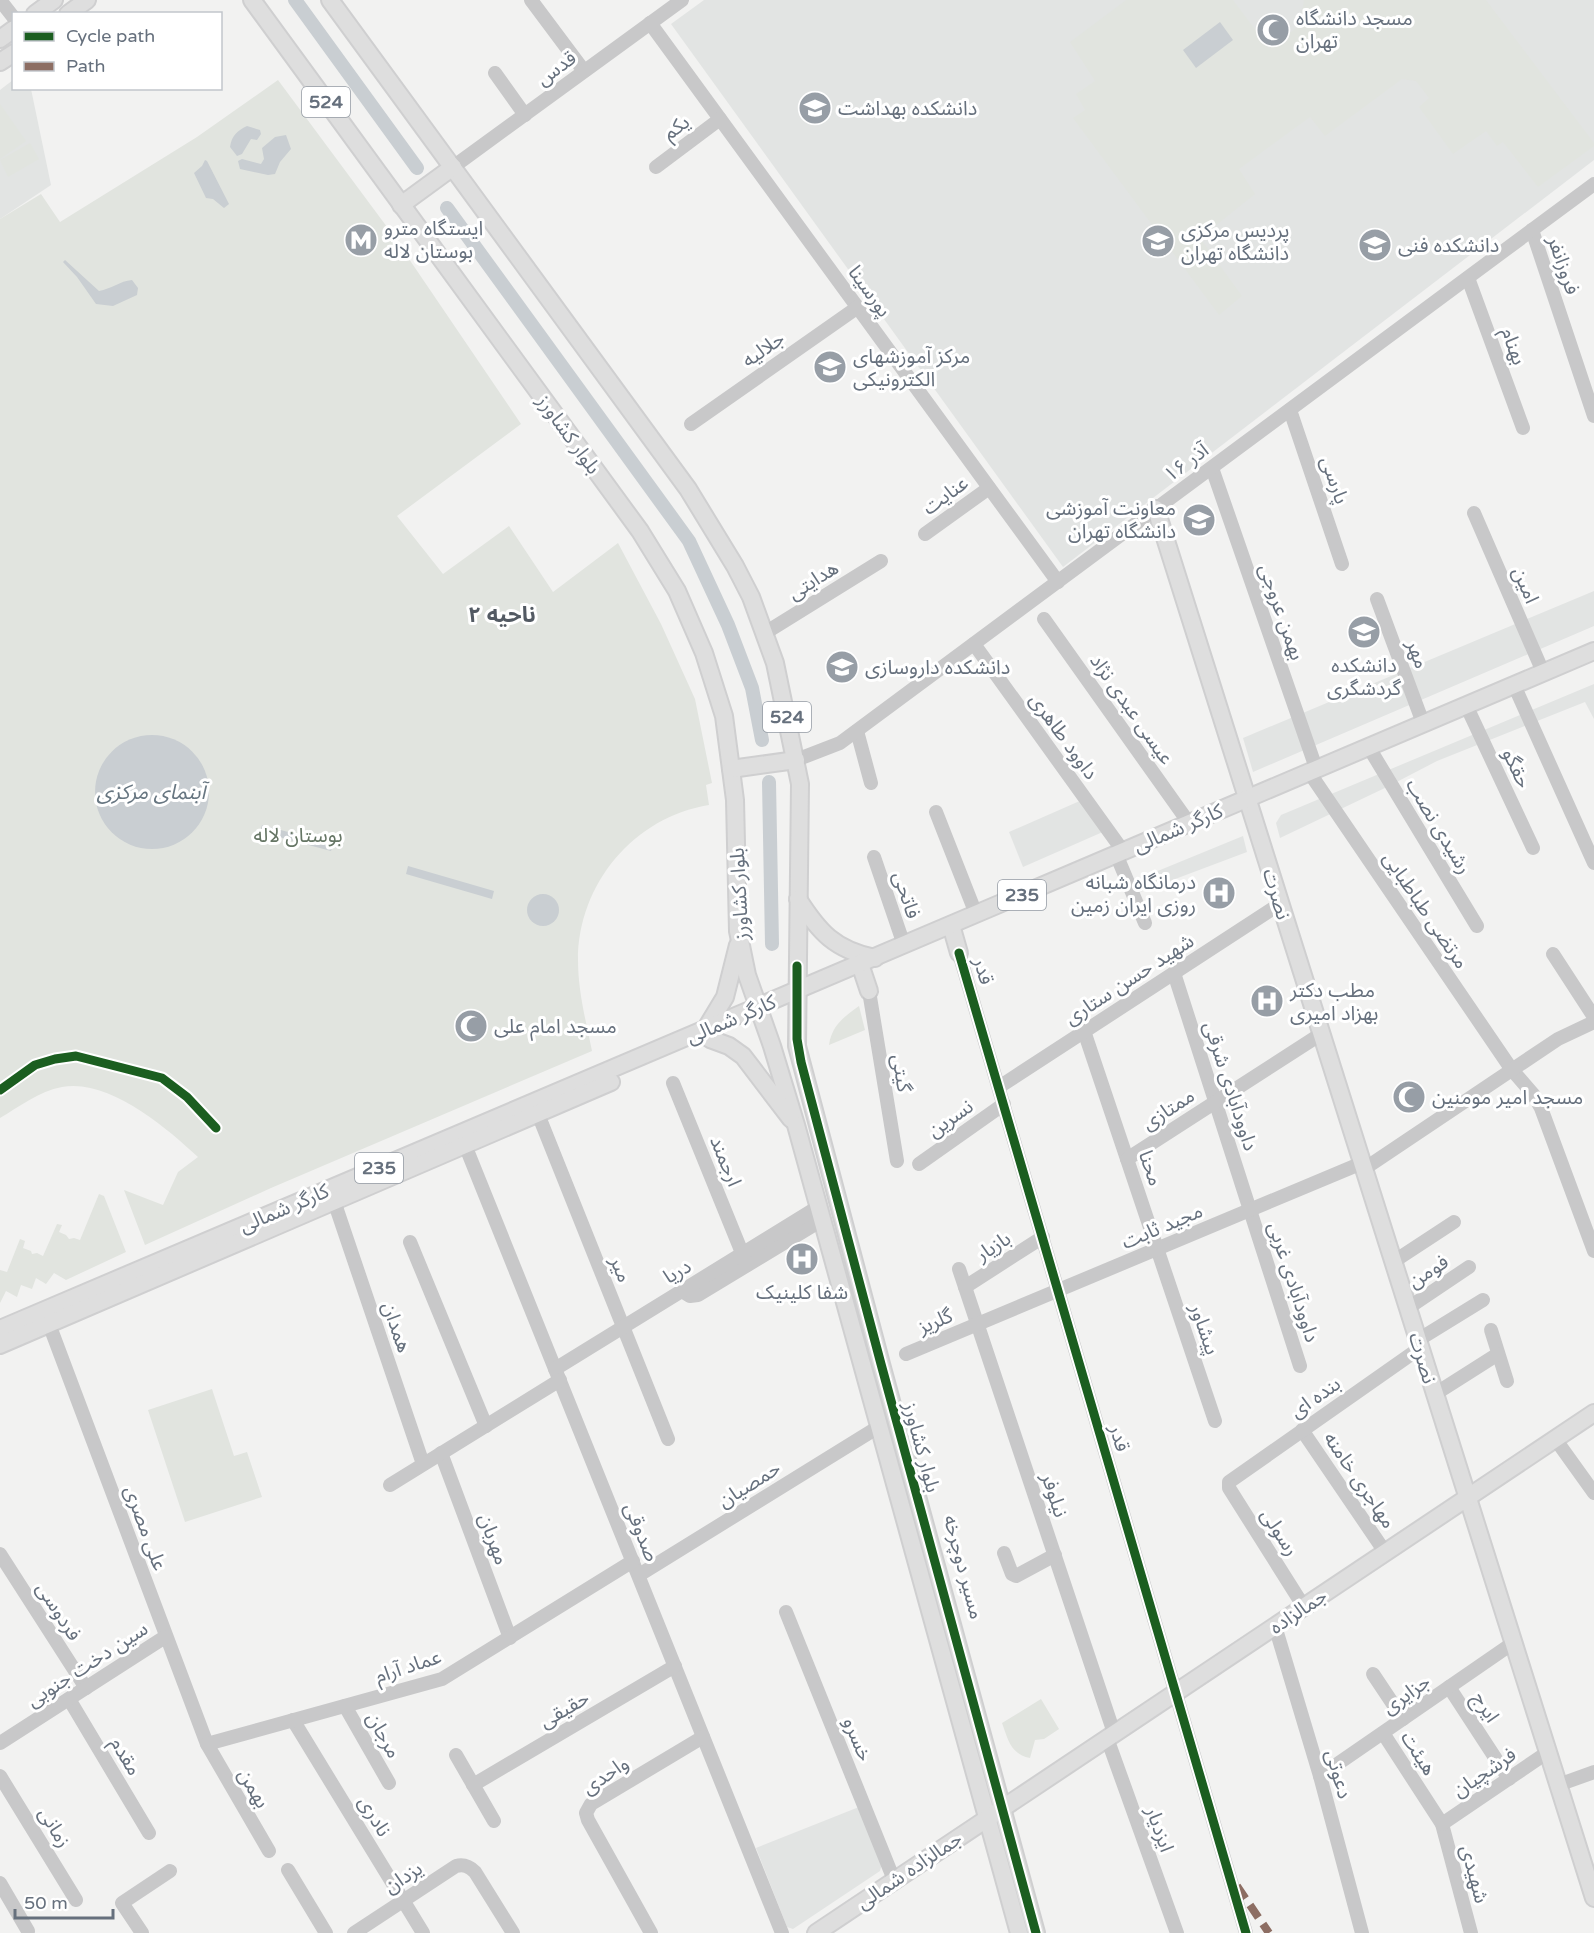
<svg xmlns="http://www.w3.org/2000/svg" width="1594" height="1933" viewBox="0 0 1594 1933" font-family="'Varela Round','Noto Sans Arabic',sans-serif">
<rect width="100%" height="100%" fill="#f2f2f1"/>
<g fill="#e2e4e3">
<polygon points="704,0 1594,0 1594,160 1063,567 671,24"/>
<polygon points="13,80 14,88 31,89 51,185 0,219 0,90"/>
<polygon points="1594,591 1594,626 1253,772 1243,738"/>
<polygon points="1594,684 1594,719 1585,702 1437,761 1387,787 1280,838 1276,823 1281,815"/>
<polygon points="1082,800 1105,831 1023,867 1009,832"/>
<polygon points="1243,836 1247,852 1130,896 1126,884"/>
<polygon points="859,1807 882,1864 880,1871 793,1929 787,1927 756,1848"/>
</g>
<g fill="#e1e4df">
<polygon points="1126,0 1233,0 1269,48 1299,26 1304,0 1486,0 1594,143 1594,146 1538,187 1503,142 1497,146 1486,131 1453,154 1419,107 1429,98 1416,81 1402,79 1325,136 1310,117 1239,169 1255,194 1200,238 1242,296 1219,315 1073,118 1085,110 1076,94 1095,81 1070,42"/>
<path d="M 278,80 L 390,231 L 521,424 L 397,516 L 443,574 L 509,526 L 553,592 L 618,543 L 661,624 L 695,699 L 712,783 L 706,785 L 709,805 C 634,817 578,884 578,960 C 578,992 586,1021 592,1051 L 271,1188 L 145,1245 L 124,1190 L 163,1205 L 178,1172 L 198,1157 C 166,1127 108,1078 62,1087 C 39,1091 19,1107 0,1118 L 0,219 L 41,194 L 60,222 L 197,137 Z"/>
<polygon points="0,104 26,141 0,159"/>
<polygon points="30,143 39,159 8,177 0,160"/>
<path d="M 859,1006 L 865,1030 L 829,1045 C 832,1025 844,1017 859,1006 Z"/>
<polygon points="99,1194 104,1196 126,1252 66,1280 54,1273 46,1284 36,1278 32,1289 21,1285 17,1297 6,1291 0,1303 0,1270 7,1272 20,1239 25,1241 23,1248 31,1251 32,1254 37,1253 43,1256 57,1224 62,1225 59,1232 66,1235 69,1239 74,1238 80,1240"/>
<polygon points="212,1389 234,1456 247,1452 262,1497 185,1522 148,1410"/>
<path d="M 1041,1699 L 1059,1729 L 1044,1739 L 1035,1740 L 1030,1758 C 1010,1754 1008,1739 1002,1723 Z"/>
</g>
<g fill="#c9ced2">
<polygon points="1220,22 1233,40 1196,68 1183,50"/>
<path d="M 247,126 L 260,130 L 261,134 L 257,140 L 251,139 L 242,154 L 237,156 L 230,147 C 232,135 237,131 247,126 Z"/>
<polygon points="286,135 291,149 280,162 275,174 268,175 240,169 238,161 242,159 261,164 264,159 262,148 275,137"/>
<polygon points="205,160 207,161 229,204 224,208 213,199 206,198 194,173 202,166"/>
<path d="M 65,260 L 99,291 C 111,289 120,281 132,280 L 138,288 L 137,295 L 113,306 L 96,304 L 77,277 L 63,262 Z"/>
<circle cx="152" cy="792" r="57"/>
<polygon points="262,825 333,844 331,851 260,832"/>
<polygon points="408,866 494,891 492,899 406,874"/>
<circle cx="543" cy="910" r="16"/>
</g>
<g fill="none" stroke-linecap="round" stroke-linejoin="round">
<g stroke="#c9ced2" stroke-width="14">
<polyline points="295,0 417,168"/>
<polyline points="447,208 689,541 728,625 752,688 762,740"/>
<polyline points="769,782 772,944"/>
</g>
<g stroke="#cfcfd0" stroke-width="20">
<g id="major">
<polyline points="252,0 640,531 677,591 704,653 724,716 735,800 738,931 747,975 772,1046 796,1125 1019,1933"/>
<polyline points="330,0 688,489 735,566 751,597 775,663 800,784 797,1046 881,1364 1036,1933"/>
<polyline points="35,14 54,0"/>
<polyline points="68,14 87,0"/>
<polyline points="0,39 14,29"/>
<polyline points="0,62 14,53"/>
<polyline points="401,205 453,167"/>
<polyline points="1156,509 1594,1898"/>
<polyline points="731,769 796,760"/>
<path d="M 798,899 C 819,932 835,950 875,958"/>
<polyline points="951,925 959,953"/>
<polyline points="860,964 869,991"/>
<polyline points="705,1030 725,997 738,945"/>
<polyline points="710,1039 729,1046 743,1056 791,1119"/>
<polyline points="0,1329 1594,651"/>
<polyline points="0,1345 611,1082"/>
<polyline points="816,1933 1594,1413"/>
</g>
</g>
<g stroke="#c8c8c9" stroke-width="14">
<polyline points="0,0 14,18"/>
<polyline points="531,0 584,71"/>
<polyline points="650,23 1058,582"/>
<polyline points="495,73 525,115"/>
<polyline points="453,167 682,0"/>
<polyline points="656,167 720,119"/>
<polyline points="1532,230 1594,416"/>
<polyline points="1468,278 1523,428"/>
<polyline points="1290,410 1342,564"/>
<polyline points="691,424 858,307"/>
<polyline points="1212,468 1316,768"/>
<polyline points="1474,513 1543,672"/>
<polyline points="925,534 989,488"/>
<polyline points="1377,599 1423,723"/>
<polyline points="1044,619 1189,823"/>
<polyline points="765,633 881,561"/>
<polyline points="974,644 1123,851"/>
<polyline points="1514,685 1594,863"/>
<polyline points="1466,705 1533,848"/>
<polyline points="857,731 871,783"/>
<polyline points="1368,746 1477,926"/>
<polyline points="796,760 840,743 1594,184"/>
<polyline points="1309,772 1512,1070 1533,1094 1541,1108 1594,1251"/>
<polyline points="936,812 976,914"/>
<polyline points="1116,854 1145,923"/>
<polyline points="874,857 904,945"/>
<polyline points="959,953 1246,1933"/>
<polyline points="1553,954 1594,1017"/>
<polyline points="1174,973 1300,1366"/>
<polyline points="869,991 897,1161"/>
<polyline points="1084,1031 1215,1421"/>
<polyline points="673,1083 747,1265"/>
<polyline points="999,1087 1280,904"/>
<polyline points="538,1114 668,1439"/>
<polyline points="465,1145 782,1933"/>
<polyline points="1127,1159 1321,1034"/>
<polyline points="919,1164 1004,1104"/>
<polyline points="1364,1169 1558,1039 1594,1022"/>
<polyline points="334,1201 423,1464"/>
<polyline points="410,1242 486,1426"/>
<polyline points="1393,1262 1454,1222"/>
<polyline points="959,1269 1114,1733"/>
<polyline points="965,1287 1043,1237"/>
<polyline points="682,1291 690,1296 698,1295 822,1220"/>
<polyline points="1408,1308 1469,1267"/>
<polyline points="49,1324 207,1744 269,1851"/>
<polyline points="1491,1330 1507,1381"/>
<polyline points="1418,1340 1483,1300"/>
<polyline points="906,1354 1362,1163"/>
<polyline points="555,1369 818,1207"/>
<polyline points="1435,1394 1498,1354"/>
<polyline points="1302,1430 1385,1552"/>
<polyline points="1556,1440 1594,1493"/>
<polyline points="441,1453 510,1638"/>
<polyline points="390,1485 560,1380"/>
<polyline points="1004,1553 1012,1574 1016,1576 1055,1555"/>
<polyline points="0,1554 86,1688"/>
<polyline points="639,1575 880,1426"/>
<polyline points="1304,1607 1229,1488 1229,1482 1420,1348"/>
<polyline points="786,1612 894,1880"/>
<polyline points="1275,1626 1320,1776 1362,1933"/>
<polyline points="1373,1674 1403,1719"/>
<polyline points="1449,1687 1509,1779"/>
<polyline points="69,1699 149,1833"/>
<polyline points="345,1706 389,1783"/>
<polyline points="293,1720 423,1933"/>
<polyline points="1383,1733 1442,1824 1471,1933"/>
<polyline points="1107,1738 1177,1933"/>
<polyline points="0,1743 165,1637"/>
<polyline points="207,1744 442,1679 633,1561"/>
<polyline points="456,1755 494,1821"/>
<polyline points="0,1776 76,1900"/>
<polyline points="1320,1776 1513,1643"/>
<polyline points="473,1785 675,1666"/>
<polyline points="1558,1785 1594,1772"/>
<polyline points="1442,1824 1548,1752"/>
<polyline points="288,1870 326,1933"/>
<polyline points="0,1883 28,1931"/>
<polyline points="142,1933 122,1903 170,1871"/>
<path d="M 354,1933 L 456,1866 C 464,1864 469,1866 475,1872 L 513,1933"/>
<polyline points="651,1933 588,1820 586,1813 591,1804 703,1737"/>
</g>
<use href="#major" stroke="#dedede" stroke-width="16"/>
<polyline stroke="#8d6e63" stroke-width="8" stroke-dasharray="15 8" stroke-linecap="butt" points="1237,1886 1269,1933"/>
<g stroke="#fff" stroke-width="13">
<g id="cycleway">
<polyline points="959,953 1246,1933"/>
<polyline points="797,966 797,1039 801,1062 881,1364 1036,1933"/>
<polyline points="0,1090 35,1065 55,1059 76,1056 162,1078 187,1097 216,1128"/>
</g>
</g>
<use href="#cycleway" stroke="#1b5e20" stroke-width="9"/>
</g>
<defs>
<g id="mosque-disc" transform="scale(1.725)"><circle r="9.5" fill="#979ea6" stroke="#fff"/><path d="M3.5-4.9A6 6 0 1 0 3.5 4.9A5 5 0 1 1 3.5-4.9Z" fill="#fff"/></g>
<g id="university-disc" transform="scale(1.725)"><circle r="9.5" fill="#979ea6" stroke="#fff"/><path d="M0-5L7-2L0 1L-7-2ZM-4 1L0 2.5L4 1V4Q0 6-4 4Z" fill="#fff"/></g>
<g id="metro-disc" transform="scale(1.725)"><circle r="9.5" fill="#979ea6" stroke="#fff"/><path d="M-5.5 5V-5H-3L0 0L3-5H5.5V5H3V-.5L0 4L-3-.5V5Z" fill="#fff"/></g>
<g id="hospital-disc" transform="scale(1.725)"><circle r="9.5" fill="#979ea6" stroke="#fff"/><path d="M-5-5h3v3.5h4V-5h3V5h-3V1.5h-4V5h-3Z" fill="#fff"/></g>
</defs>
<g fill-rule="evenodd">
<use href="#mosque-disc" x="1273" y="30"/>
<use href="#university-disc" x="815" y="108"/>
<use href="#metro-disc" x="361" y="240"/>
<use href="#university-disc" x="1158" y="241"/>
<use href="#university-disc" x="1375" y="245"/>
<use href="#university-disc" x="830" y="367"/>
<use href="#university-disc" x="1199" y="520"/>
<use href="#university-disc" x="1364" y="632"/>
<use href="#university-disc" x="842" y="667"/>
<use href="#hospital-disc" x="1219" y="893"/>
<use href="#hospital-disc" x="1267" y="1001"/>
<use href="#mosque-disc" x="471" y="1026"/>
<use href="#mosque-disc" x="1409" y="1097"/>
<use href="#hospital-disc" x="802" y="1259"/>
</g>
<g text-anchor="middle" stroke-width="6" stroke-linejoin="round" paint-order="stroke">
<g fill="#fff" stroke="#949ba4" stroke-width="1.5">
<rect x="302" y="87" width="48" height="30" rx="4.5"/>
<rect x="763" y="702" width="48" height="30" rx="4.5"/>
<rect x="998" y="880" width="48" height="30" rx="4.5"/>
<rect x="355" y="1153" width="48" height="30" rx="4.5"/>
</g>
<g font-size="18" font-weight="bold" fill="#66707d">
<text x="326" y="108">524</text>
<text x="787" y="723">524</text>
<text x="1022" y="901">235</text>
<text x="379" y="1174">235</text>
</g>
<g font-size="20" fill="#66707d" stroke="#fff" text-anchor="start">
<text x="1296" y="25">مسجد دانشگاه<tspan x="1296" dy="23">تهران</tspan></text>
<text x="838" y="115">دانشکده بهداشت</text>
<text x="384" y="235">ایستگاه مترو<tspan x="384" dy="23">بوستان لاله</tspan></text>
<text x="1181" y="237">پردیس مرکزی<tspan x="1181" dy="23">دانشگاه‌ تهران</tspan></text>
<text x="1398" y="252">دانشکده فنی</text>
<text x="853" y="363">مرکز آموزشهای<tspan x="853" dy="23">الکترونیکی</tspan></text>
<text x="1176" y="515" text-anchor="end">معاونت آموزشی<tspan x="1176" dy="23">دانشگاه تهران</tspan></text>
<text x="1364" y="672" text-anchor="middle">دانشکده<tspan x="1364" dy="23">گردشگری</tspan></text>
<text x="865" y="674">دانشکده داروسازی</text>
<text x="1196" y="889" text-anchor="end">درمانگاه شبانه<tspan x="1196" dy="23">روزی ایران زمین</tspan></text>
<text x="1290" y="997">مطب دکتر<tspan x="1290" dy="23">بهزاد امیری</tspan></text>
<text x="494" y="1033">مسجد امام علی</text>
<text x="1432" y="1104">مسجد امیر مومنین</text>
<text x="802" y="1299" text-anchor="middle">شفا کلینیک</text>
</g>
<g font-size="20" fill="#66707d" stroke="#fff">
<text transform="translate(556 68) rotate(-36)" y="7">قدس</text>
<text transform="translate(676 127) rotate(-36)" y="7">یکم</text>
<text transform="translate(1564 265) rotate(71)" y="7">فروزانفر</text>
<text transform="translate(870 291) rotate(54)" y="7">پورسینا</text>
<text transform="translate(1514 346) rotate(70)" y="7">بهنام</text>
<text transform="translate(763 349) rotate(-35)" y="7">جلالیه</text>
<text transform="translate(569 434) rotate(54)" y="7">بلوار کشاورز</text>
<text transform="translate(1186 462) rotate(-37)" y="7">۱۶ آذر</text>
<text transform="translate(1335 480) rotate(71)" y="7">پارسی</text>
<text transform="translate(945 495) rotate(-36)" y="7">عنایت</text>
<text transform="translate(813 580) rotate(-32)" y="7">هدایتی</text>
<text transform="translate(1526 585) rotate(67)" y="7">امین</text>
<text transform="translate(1282 612) rotate(71)" y="7">بهمن عروجی</text>
<text transform="translate(1418 654) rotate(70)" y="7">مهر</text>
<text transform="translate(1132 709) rotate(55)" y="7">عیسی عبدی نژاد</text>
<text transform="translate(1064 736) rotate(54)" y="7">داوود طاهری</text>
<text transform="translate(1517 768) rotate(65)" y="7">حقگو</text>
<text transform="translate(1439 826) rotate(59)" y="7">رشیدی نصب</text>
<text transform="translate(1178 828) rotate(-23)" y="7">کارگر شمالی</text>
<text transform="translate(739 894) rotate(-93)" y="7">بلوار کشاورز</text>
<text transform="translate(1277 894) rotate(73)" y="7">نصرت</text>
<text transform="translate(907 895) rotate(72)" y="7">فاتحی</text>
<text transform="translate(1426 910) rotate(56)" y="7">مرتضی طباطبایی</text>
<text transform="translate(984 971) rotate(74)" y="7">قدر</text>
<text transform="translate(1129 979) rotate(-33)" y="7">شهید حسن ستاری</text>
<text transform="translate(731 1019) rotate(-23)" y="7">کارگر شمالی</text>
<text transform="translate(902 1073) rotate(81)" y="7">گیتی</text>
<text transform="translate(1231 1086) rotate(72)" y="7">داوودآبادی شرقی</text>
<text transform="translate(1168 1109) rotate(-33)" y="7">ممتازی</text>
<text transform="translate(950 1118) rotate(-35)" y="7">نسرین</text>
<text transform="translate(726 1161) rotate(68)" y="7">ارجمند</text>
<text transform="translate(1151 1168) rotate(71)" y="7">محنا</text>
<text transform="translate(284 1208) rotate(-23)" y="7">کارگر شمالی</text>
<text transform="translate(1162 1226) rotate(-23)" y="7">مجید ثابت</text>
<text transform="translate(993 1246) rotate(-33)" y="7">بازیار</text>
<text transform="translate(621 1269) rotate(68)" y="7">میر</text>
<text transform="translate(677 1271) rotate(-31)" y="7">دریا</text>
<text transform="translate(1428 1271) rotate(-33)" y="7">فومن</text>
<text transform="translate(1294 1282) rotate(72)" y="7">داوودآبادی غربی</text>
<text transform="translate(935 1321) rotate(-23)" y="7">گلریز</text>
<text transform="translate(397 1327) rotate(71)" y="7">همدان</text>
<text transform="translate(1205 1329) rotate(71)" y="7">پیشاور</text>
<text transform="translate(1423 1358) rotate(73)" y="7">نصرت</text>
<text transform="translate(1315 1397) rotate(-35)" y="7">بنده ای</text>
<text transform="translate(1120 1438) rotate(74)" y="7">قدر</text>
<text transform="translate(922 1447) rotate(75)" y="7">بلوار کشاورز</text>
<text transform="translate(1360 1480) rotate(56)" y="7">مهاجری خامنه</text>
<text transform="translate(749 1484) rotate(-32)" y="7">حمصیان</text>
<text transform="translate(1055 1495) rotate(72)" y="7">نیلوفر</text>
<text transform="translate(146 1528) rotate(70)" y="7">علی مصری</text>
<text transform="translate(642 1532) rotate(68)" y="7">صدوقی</text>
<text transform="translate(1280 1532) rotate(57)" y="7">رسولی</text>
<text transform="translate(494 1539) rotate(70)" y="7">مهربان</text>
<text transform="translate(964 1567) rotate(75)" y="7">مسیر دوچرخه</text>
<text transform="translate(59 1611) rotate(57)" y="7">فردوسی</text>
<text transform="translate(1298 1611) rotate(-34)" y="7">جمالزاده</text>
<text transform="translate(87 1664) rotate(-33)" y="7">سین دخت جنوبی</text>
<text transform="translate(408 1666) rotate(-18)" y="7">عماد آرام</text>
<text transform="translate(1406 1694) rotate(-35)" y="7">جزایری</text>
<text transform="translate(1486 1707) rotate(57)" y="7">ایرج</text>
<text transform="translate(564 1709) rotate(-30)" y="7">حقیقی</text>
<text transform="translate(384 1735) rotate(61)" y="7">مرجان</text>
<text transform="translate(858 1739) rotate(68)" y="7">خسرو</text>
<text transform="translate(1419 1753) rotate(57)" y="7">هیئت</text>
<text transform="translate(126 1756) rotate(59)" y="7">مقدم</text>
<text transform="translate(1484 1772) rotate(-34)" y="7">فرشچیان</text>
<text transform="translate(1339 1774) rotate(74)" y="7">دعوتی</text>
<text transform="translate(605 1775) rotate(-34)" y="7">واحدی</text>
<text transform="translate(254 1788) rotate(60)" y="7">بهمن</text>
<text transform="translate(375 1816) rotate(59)" y="7">نادری</text>
<text transform="translate(55 1827) rotate(59)" y="7">زمانی</text>
<text transform="translate(1160 1829) rotate(70)" y="7">ایزدیار</text>
<text transform="translate(909 1870) rotate(-34)" y="7">جمالزاده شمالی</text>
<text transform="translate(1475 1874) rotate(75)" y="7">شهیدی</text>
<text transform="translate(403 1877) rotate(-33)" y="7">یزدان</text>
</g>
<g font-size="20" fill="#657564" stroke="#fff">
<text x="298" y="842">بوستان لاله</text>
</g>
<g font-size="21" font-style="italic" fill="#677681" stroke="#fff">
<text x="151" y="799">آبنمای مرکزی</text>
</g>
<g font-size="22" font-weight="bold" fill="#535a63" stroke="#fff">
<text x="502" y="622">ناحیه ۲</text>
</g>
</g>
<rect x="12" y="12" width="210" height="78" fill="#ffffff" stroke="#c2c6cb" stroke-width="1.5"/>
<rect x="24" y="32" width="30" height="9" fill="#1b5e20" stroke="#c2c6cb" stroke-width="1.5"/>
<text x="66" y="42" font-size="18" fill="#66707d">Cycle path</text>
<rect x="24" y="62" width="30" height="9" fill="#8d6e63" stroke="#c2c6cb" stroke-width="1.5"/>
<text x="66" y="72" font-size="18" fill="#66707d">Path</text>
<path d="M15 1909v9h98v-9" fill="none" stroke="#66707d" stroke-width="3"/>
<text x="24" y="1909" font-size="18" fill="#66707d" stroke="#ffffff" stroke-width="4.5" paint-order="stroke">50 m</text>
</svg>
